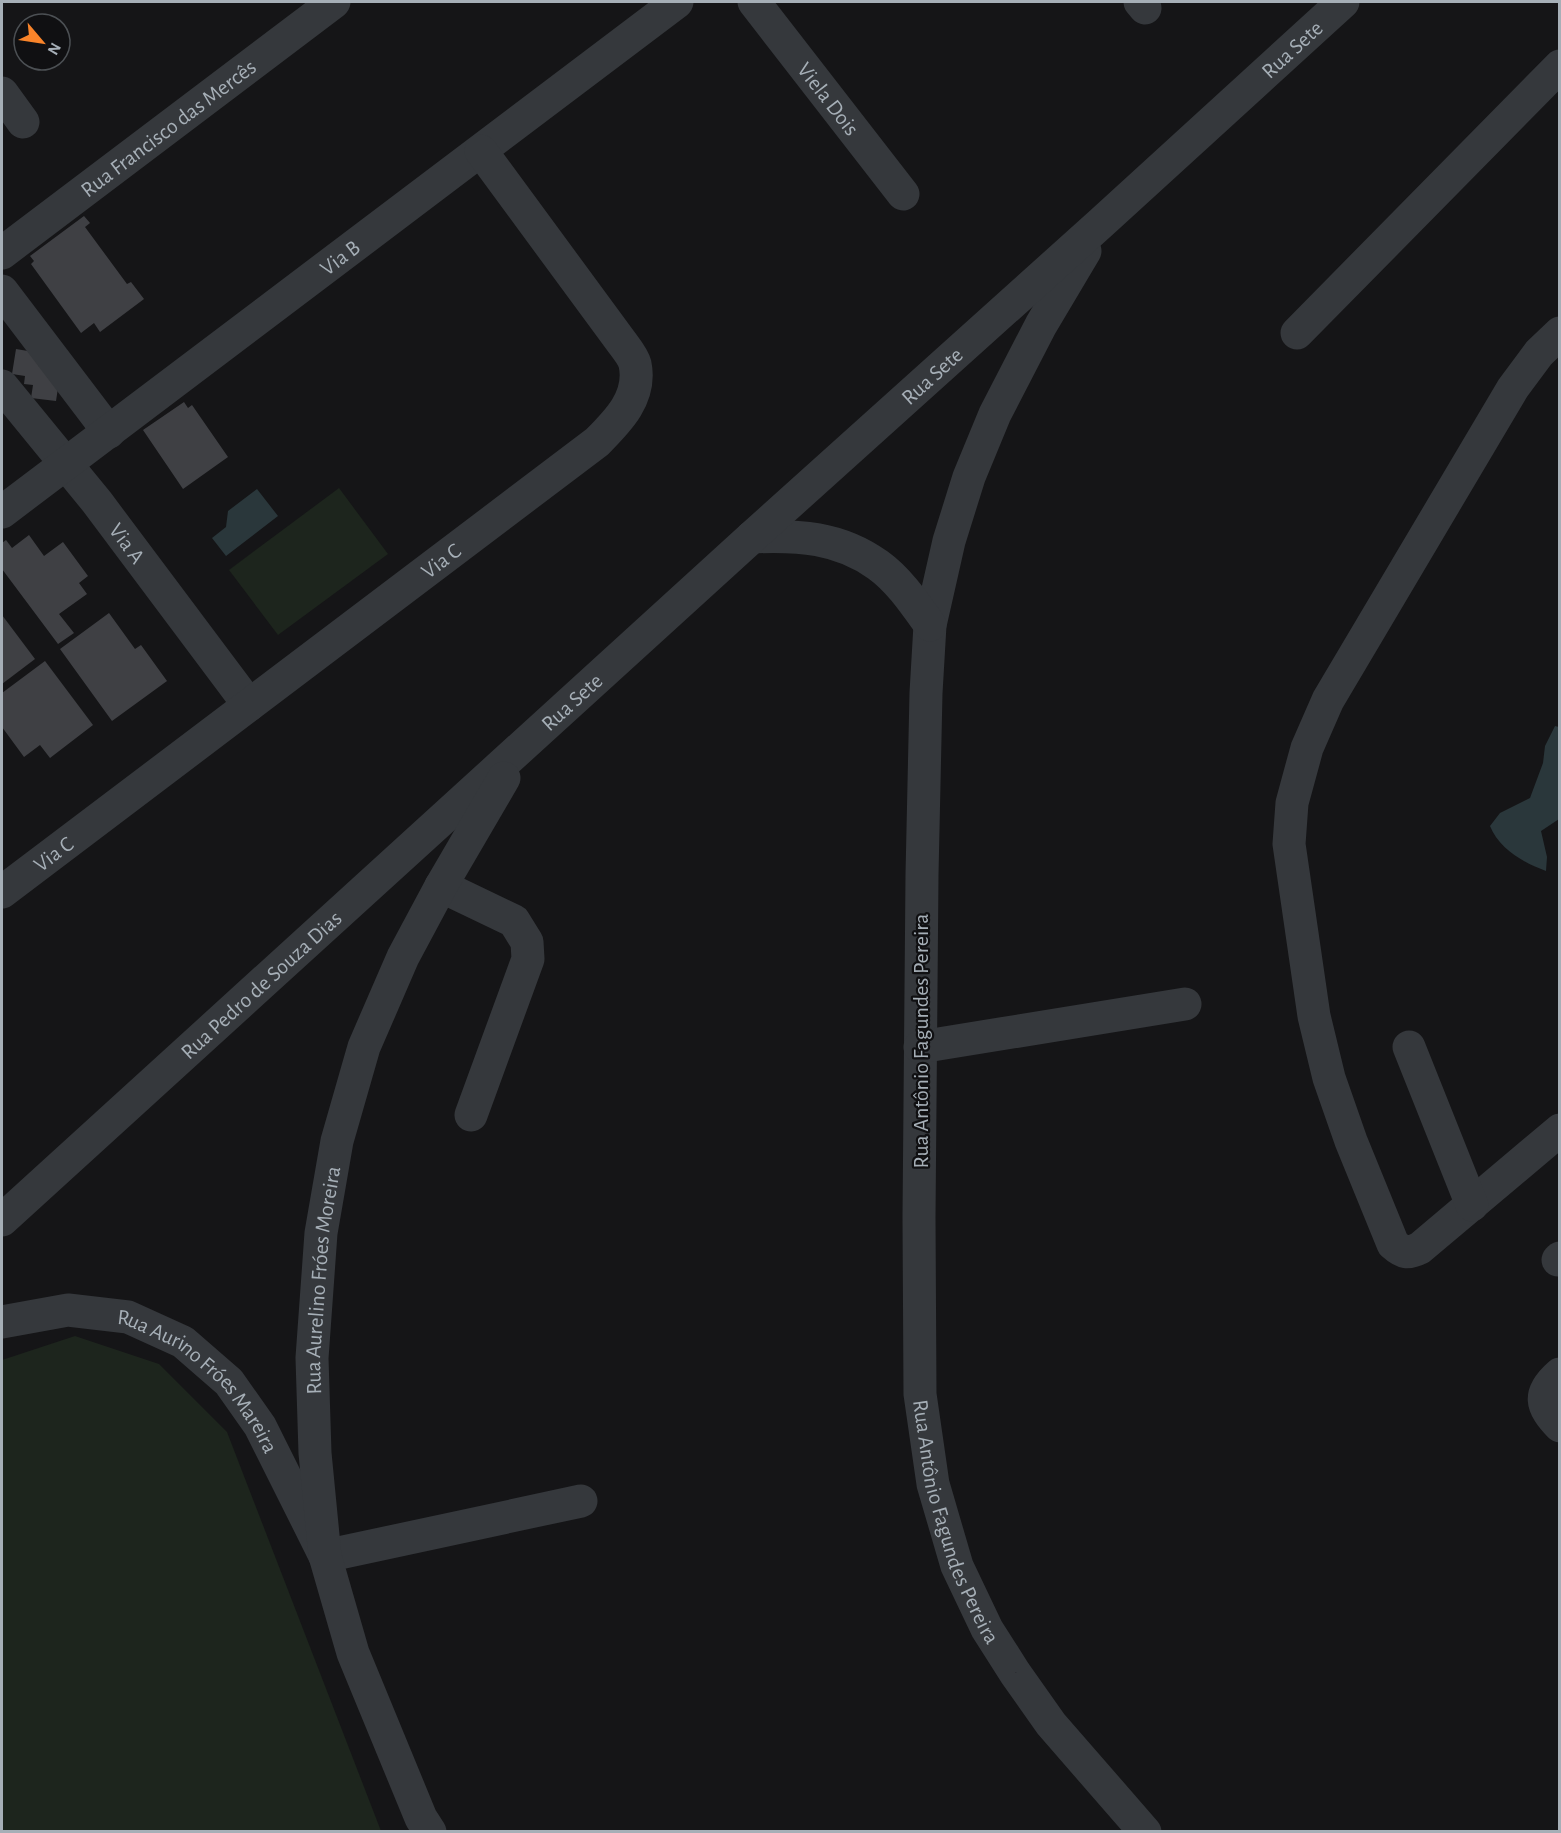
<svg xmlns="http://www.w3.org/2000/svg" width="1561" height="1833" viewBox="0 0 1561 1833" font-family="'Alegreya Sans',sans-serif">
<rect width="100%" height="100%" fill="#151517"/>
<g fill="#1d251d">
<polygon points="339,488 388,554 278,635 229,570"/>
<polygon points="75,1336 159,1364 227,1432 381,1831 2,1831 2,1360"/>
</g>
<g fill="#2a373b">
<polygon points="257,489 278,516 226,556 212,538 226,527 228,511"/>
<path d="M 1555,726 L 1559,727 L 1559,819 L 1541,831 L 1547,857 L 1546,871 C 1524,863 1499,849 1490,826 L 1500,813 L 1530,798 L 1543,763 L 1545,746 Z"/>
</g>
<g fill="#3f4044">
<polygon points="84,216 90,223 85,227 127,284 131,282 144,299 100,332 94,323 81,333 31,264 34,261 30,256"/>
<polygon points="16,349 40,353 38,366 46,367 60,375 56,401 31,398 33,385 24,384 25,376 12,374"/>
<polygon points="184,402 188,408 192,405 228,457 183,489 143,430"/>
<polygon points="29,535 44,556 63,542 88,576 79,583 87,594 59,614 74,633 58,644 2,569 2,543 6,540 12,548"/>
<polygon points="109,613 135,649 141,645 167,681 112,721 60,649"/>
<polygon points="2,615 35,659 2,684"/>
<polygon points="45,661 93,725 50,758 40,745 24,757 2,727 2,693"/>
</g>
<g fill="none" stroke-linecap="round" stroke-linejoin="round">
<g stroke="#35383c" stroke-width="33">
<path id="s1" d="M 754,2 L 903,194"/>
<polyline points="1140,2 1145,8"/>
<polyline points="2,93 23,122"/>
<path id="s2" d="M 1085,251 L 1041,325 L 995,414 L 969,477 L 949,541 L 930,625 L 926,693 L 922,875 L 919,1217 L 920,1394 L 933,1484 L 957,1566 L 987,1629 L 1015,1673 L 1051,1724 L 1145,1832"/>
<path id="s3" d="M 2,253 L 334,2"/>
<polyline points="2,291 109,432"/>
<polyline points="1297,333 1560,66"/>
<path d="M 1560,333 L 1539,353 L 1513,388 L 1328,700 L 1307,748 L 1292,803 L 1289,844 L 1314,1016 L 1329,1078 L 1351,1141 L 1393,1244 C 1403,1253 1408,1254 1420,1248 L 1560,1130"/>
<path id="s4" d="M 2,386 L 97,502 L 249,705"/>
<path id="s5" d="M 2,512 L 677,2"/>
<path d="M 752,537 C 798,535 839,537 878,565 C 899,580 915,604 930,625"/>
<polyline points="441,886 514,921 527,942 528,959 471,1115"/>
<path id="s6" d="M 2,892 L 597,442 C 618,421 642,397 635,364 C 633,356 625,347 620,340 L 481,151"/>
<polyline points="920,1047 1185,1004"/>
<polyline points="1409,1047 1472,1205"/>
<path id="s7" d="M 2,1220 L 752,537 L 1101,223 L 1343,2"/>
<polyline points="1558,1260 1560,1258"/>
<path id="s8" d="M 2,1322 L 68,1310 L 128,1317 L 183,1342 L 229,1382 L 260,1426 L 325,1556 L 581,1501"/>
<path d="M 1560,1374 C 1537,1394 1541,1406 1560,1426"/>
<path id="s9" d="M 430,1832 L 421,1818 L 353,1653 L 325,1556 L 315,1453 L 312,1358 L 321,1233 L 337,1141 L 364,1047 L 403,957 L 441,886 L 504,778"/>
</g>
</g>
<g text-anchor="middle" stroke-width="4.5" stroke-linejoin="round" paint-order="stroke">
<g font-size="22" fill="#a6afb7" stroke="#101012">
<text dy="8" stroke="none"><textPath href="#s7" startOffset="1742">Rua Sete</textPath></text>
<text dy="8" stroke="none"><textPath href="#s1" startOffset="122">Viela Dois</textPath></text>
<text dy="8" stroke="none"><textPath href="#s3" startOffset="208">Rua Francisco das Mercês</textPath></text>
<text dy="8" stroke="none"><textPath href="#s5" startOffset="423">Via B</textPath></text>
<text dy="8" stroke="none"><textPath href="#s7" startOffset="1256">Rua Sete</textPath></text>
<text dy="8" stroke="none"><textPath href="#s4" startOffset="201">Via A</textPath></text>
<text dy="8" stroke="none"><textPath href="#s6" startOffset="550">Via C</textPath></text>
<text dy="8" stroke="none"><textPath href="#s7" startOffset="770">Rua Sete</textPath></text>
<text dy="8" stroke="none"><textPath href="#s6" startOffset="64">Via C</textPath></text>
<text dy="8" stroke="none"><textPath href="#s7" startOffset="350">Rua Pedro de Souza Dias</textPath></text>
<text transform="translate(920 1041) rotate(-90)" y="8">Rua Antônio Fagundes Pereira</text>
<text dy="8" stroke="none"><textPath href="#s9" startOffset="573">Rua Aurelino Fróes Moreira</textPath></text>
<text dy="8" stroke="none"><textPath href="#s8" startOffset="224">Rua Aurino Fróes Mareira</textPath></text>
<text dy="8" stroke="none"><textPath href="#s2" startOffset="1310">Rua Antônio Fagundes Pereira</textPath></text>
</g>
</g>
<rect width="1561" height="1833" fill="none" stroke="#a6afb7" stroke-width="6"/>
<g transform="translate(42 42) rotate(119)"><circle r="28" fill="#101012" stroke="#4c5054" stroke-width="1.5"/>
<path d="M0-4.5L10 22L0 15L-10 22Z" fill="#f9842a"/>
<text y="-9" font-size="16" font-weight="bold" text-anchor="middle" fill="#a6afb7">N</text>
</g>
</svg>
